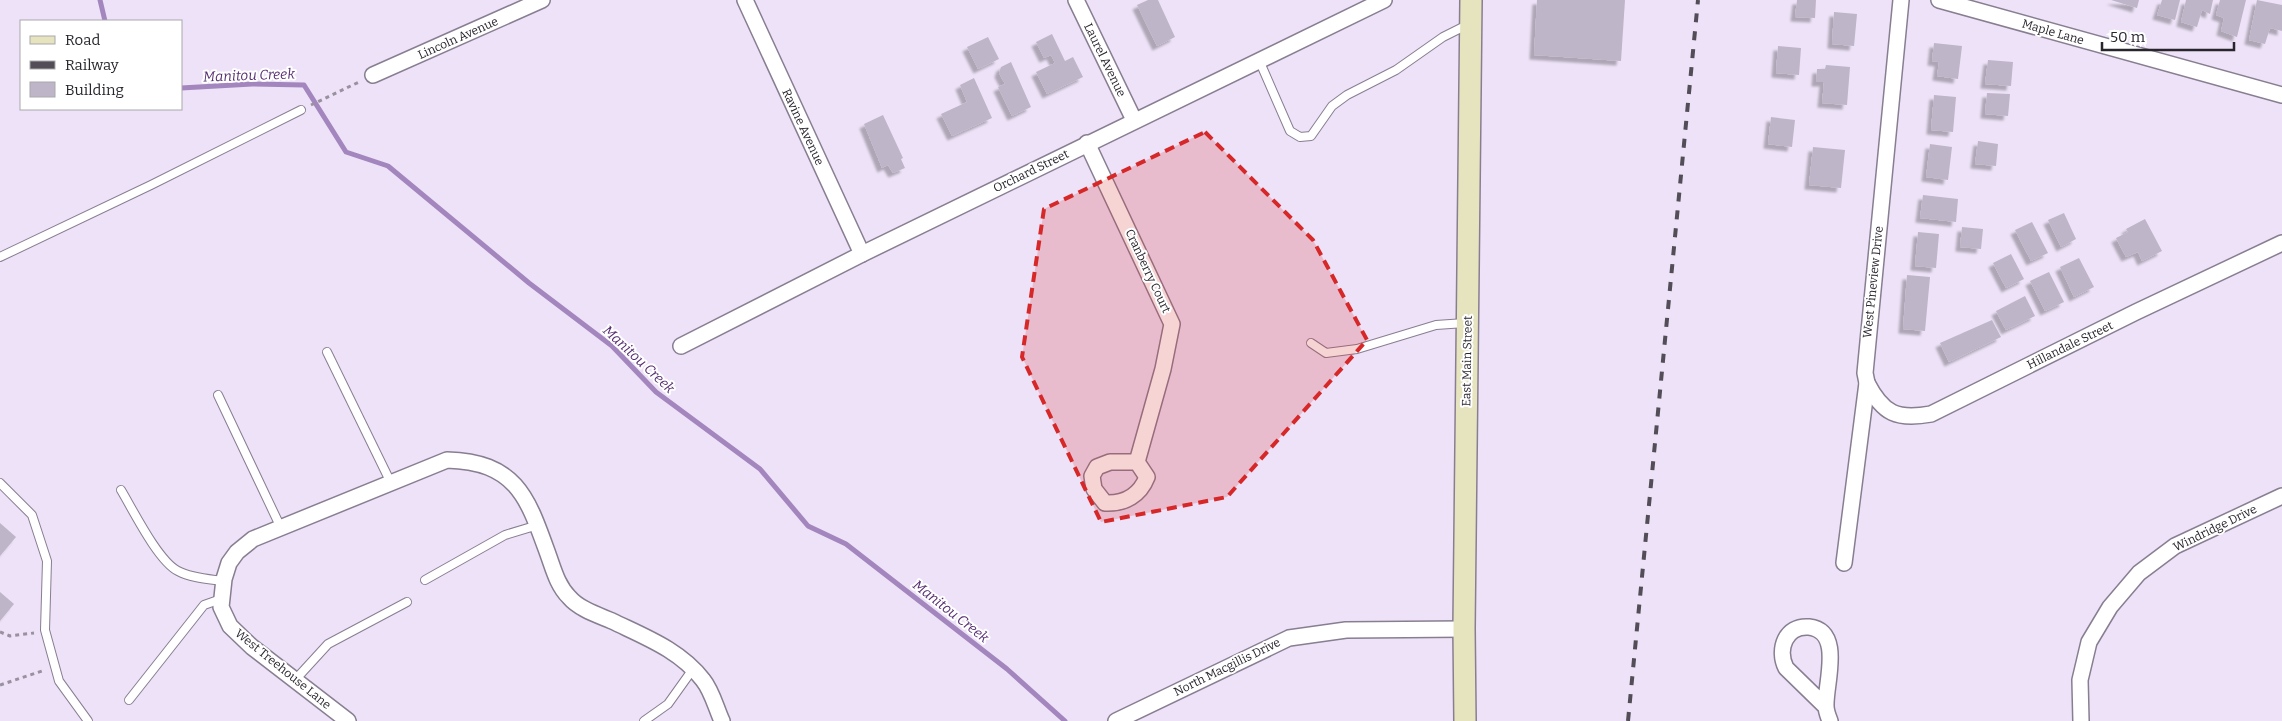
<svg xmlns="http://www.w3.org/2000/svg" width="2282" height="721" viewBox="0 0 2282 721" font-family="Bitter,serif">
<defs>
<filter id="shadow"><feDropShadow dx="-4.5" dy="4.5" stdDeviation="1" flood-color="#0004"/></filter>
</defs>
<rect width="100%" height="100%" fill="#ede2f7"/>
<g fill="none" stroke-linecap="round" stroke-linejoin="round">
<g stroke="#a386bd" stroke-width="5">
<polyline points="100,0 105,21"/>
<polyline points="181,88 252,84 304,85 346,152 388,166 529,283 612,346 656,392 760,469 808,526 846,544 1007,669 1065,721"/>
</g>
</g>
<g fill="#bfb5c9" filter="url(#shadow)">
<polygon points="1148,0 1158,0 1175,37 1157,46 1137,5"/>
<polygon points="1537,0 1625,0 1621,61 1534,55"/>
<polygon points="1797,0 1816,0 1815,18 1795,17"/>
<polygon points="2111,0 2139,0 2137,8"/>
<polygon points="2162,0 2180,0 2175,20 2157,15"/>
<polygon points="2186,0 2213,0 2210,14 2202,10 2197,27 2181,22"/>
<polygon points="2220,0 2246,0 2237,37 2221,31 2224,18 2216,15"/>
<polygon points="2257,0 2282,5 2282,31 2270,28 2265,44 2249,40"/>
<polygon points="1834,12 1857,14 1854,46 1832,44"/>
<polygon points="1052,34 1065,61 1073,57 1083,77 1047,94 1036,72 1055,63 1051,55 1044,58 1036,42"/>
<polygon points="988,37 999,59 978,69 967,47"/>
<polygon points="1934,43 1962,46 1958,79 1937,76 1939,62 1932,61"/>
<polygon points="1778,46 1801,48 1799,75 1776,73"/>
<polygon points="1988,60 2013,62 2011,86 1985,84"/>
<polygon points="1011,62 1031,107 1012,116 998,87 1005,84 999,73 1001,67"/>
<polygon points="1826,65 1850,67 1847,105 1822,103 1824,82 1816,82 1817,69 1825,69"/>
<polygon points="974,78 992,118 952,136 941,114 967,102 960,85"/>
<polygon points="1987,93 2010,94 2008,116 1985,114"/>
<polygon points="1934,95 1956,97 1953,132 1931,130"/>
<polygon points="883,115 903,158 901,159 905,168 893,173 888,165 882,168 864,124"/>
<polygon points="1771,117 1795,120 1792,147 1768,144"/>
<polygon points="1978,141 1998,144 1996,166 1975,164"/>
<polygon points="1930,144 1952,147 1948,180 1926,177"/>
<polygon points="1813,147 1845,150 1841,188 1809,185"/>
<polygon points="1923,195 1958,199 1956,222 1920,218"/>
<polygon points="2064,213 2076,239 2061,247 2048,220"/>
<polygon points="2145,219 2162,251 2142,261 2138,252 2126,257 2116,238 2128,232 2126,229"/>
<polygon points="2032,222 2048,253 2031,261 2015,230"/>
<polygon points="1962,227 1983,229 1981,249 1960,247"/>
<polygon points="1918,232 1939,234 1936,268 1915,266"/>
<polygon points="2011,254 2024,279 2006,288 1993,263"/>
<polygon points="2079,258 2094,287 2074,297 2060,267"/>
<polygon points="2049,272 2064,302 2045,311 2030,281"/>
<polygon points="1907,275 1930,277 1925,331 1903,329"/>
<polygon points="2025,296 2035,316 2006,330 1996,311"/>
<polygon points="1992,320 2001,337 1949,362 1940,343"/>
<polygon points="0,523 16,537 0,556"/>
<polygon points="0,592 14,604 0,621"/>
</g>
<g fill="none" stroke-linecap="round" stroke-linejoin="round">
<g stroke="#887e91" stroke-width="10">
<g id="service">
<polyline points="1259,60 1290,131 1300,137 1311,136 1332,106 1347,95 1396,70 1443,37 1469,24"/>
<polyline points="0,257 151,185 301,110"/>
<polyline points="1311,343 1326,353 1357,349 1436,325 1465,323"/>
<polyline points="327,352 391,483"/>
<polyline points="218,395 281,528"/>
<polyline points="0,483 32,515 47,561 45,630 59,681 88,721"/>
<path d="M 121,490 C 133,510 158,561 178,571 C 191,578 209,579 223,581"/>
<polyline points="425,580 505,535 538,525"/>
<polyline points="295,680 328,644 407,602"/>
<polyline points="129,700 204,605 221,599"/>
<polyline points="644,721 668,704 693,669"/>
</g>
</g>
<g stroke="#887e91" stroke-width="18">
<g id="minor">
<polyline points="745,0 862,254"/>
<polyline points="1076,0 1134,120"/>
<polyline points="1939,0 2282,95"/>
<polyline points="373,75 542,0"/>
<polyline points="1087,143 1172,324 1163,369 1137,462"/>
<polyline points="681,346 862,254 1384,0"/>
<path d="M 1867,383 C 1883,414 1897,420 1931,414 L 2136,312 L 2282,243"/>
<path d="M 1110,462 L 1137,462 L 1147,477 C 1140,495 1125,504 1105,503 L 1094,489 L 1092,476 L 1097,467 Z"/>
<polyline points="1844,563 1867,383 1865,373 1901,0"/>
<path d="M 1826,707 L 1786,668 C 1777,650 1785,625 1809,627 C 1844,631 1825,684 1826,706 C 1826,711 1828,716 1830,721"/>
<path d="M 348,721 L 252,647 L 230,626 L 221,607 L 224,579 L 229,563 L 237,552 L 253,539 L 447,460 C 518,462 528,499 549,557 C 554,571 558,586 569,597 C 579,609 598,615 612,621 C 645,637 680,650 703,680 C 712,691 716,708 722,721"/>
<polyline points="1116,721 1289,638 1346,630 1464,629"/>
<polyline points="2081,721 2080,680 2089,642 2110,607 2139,573 2175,546 2282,496"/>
</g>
</g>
<g stroke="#887e91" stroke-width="24">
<polyline id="secondary" points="1465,721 1464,629 1471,0"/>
</g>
<g stroke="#9991a0" stroke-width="3" stroke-dasharray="4 4" stroke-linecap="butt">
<polyline points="311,105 359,82"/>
<polyline points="0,632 10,636 34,633"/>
<polyline points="0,685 45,670"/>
</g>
<use href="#service" stroke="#fff" stroke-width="8"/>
<use href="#minor" stroke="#fff" stroke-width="15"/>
<use href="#secondary" stroke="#e6e4bf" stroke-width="21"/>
<polyline stroke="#524d57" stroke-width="4" stroke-dasharray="9 9" stroke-linecap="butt" points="1628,721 1698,0"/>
</g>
<path fill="#d62828" fill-opacity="0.2" stroke="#d62828" stroke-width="4" stroke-dasharray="10 6" stroke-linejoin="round" d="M 1205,132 L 1313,240 L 1367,340 L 1227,497 L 1101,522 L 1022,357 L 1044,209 Z"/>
<g text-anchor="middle" stroke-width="4" stroke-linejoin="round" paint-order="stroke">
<g font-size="12" fill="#29252d" stroke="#fff">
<text transform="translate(2053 32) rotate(16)" y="4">Maple Lane</text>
<text transform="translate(458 38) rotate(-24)" y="4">Lincoln Avenue</text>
<text transform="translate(1105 60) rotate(64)" y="4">Laurel Avenue</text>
<text transform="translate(803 127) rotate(65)" y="4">Ravine Avenue</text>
<text transform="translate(1031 171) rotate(-26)" y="4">Orchard Street</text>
<text transform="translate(1148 271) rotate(65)" y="4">Cranberry Court</text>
<text transform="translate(1873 282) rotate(-84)" y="4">West Pineview Drive</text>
<text transform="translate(2070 345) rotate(-26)" y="4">Hillandale Street</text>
<text transform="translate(1467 361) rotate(-89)" y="4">East Main Street</text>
<text transform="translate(2215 528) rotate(-26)" y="4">Windridge Drive</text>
<text transform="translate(1227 667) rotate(-26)" y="4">North Macgillis Drive</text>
<text transform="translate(283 669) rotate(39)" y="4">West Treehouse Lane</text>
</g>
<g font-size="14" font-style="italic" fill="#562e72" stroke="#fff">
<text transform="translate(249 75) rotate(-2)" y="5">Manitou Creek</text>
<text transform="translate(639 359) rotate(43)" y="5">Manitou Creek</text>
<text transform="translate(951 611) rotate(38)" y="5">Manitou Creek</text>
</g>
</g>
<rect x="20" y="20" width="162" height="90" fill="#ffffff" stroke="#a9a8ab"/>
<rect x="30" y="36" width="25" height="8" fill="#e6e4bf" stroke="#a9a8ab"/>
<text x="65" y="45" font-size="15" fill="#29252d">Road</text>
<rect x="30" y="61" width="25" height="8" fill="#524d57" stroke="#a9a8ab"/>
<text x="65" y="70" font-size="15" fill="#29252d">Railway</text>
<rect x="30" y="82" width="25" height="15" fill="#bfb5c9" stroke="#a9a8ab"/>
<text x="65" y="95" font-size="15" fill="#29252d">Building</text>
<path d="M2102 42v8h132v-8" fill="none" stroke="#29252d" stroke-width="2.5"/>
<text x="2110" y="42" font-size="15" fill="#29252d" stroke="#ffffff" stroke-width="4" paint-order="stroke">50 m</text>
</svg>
